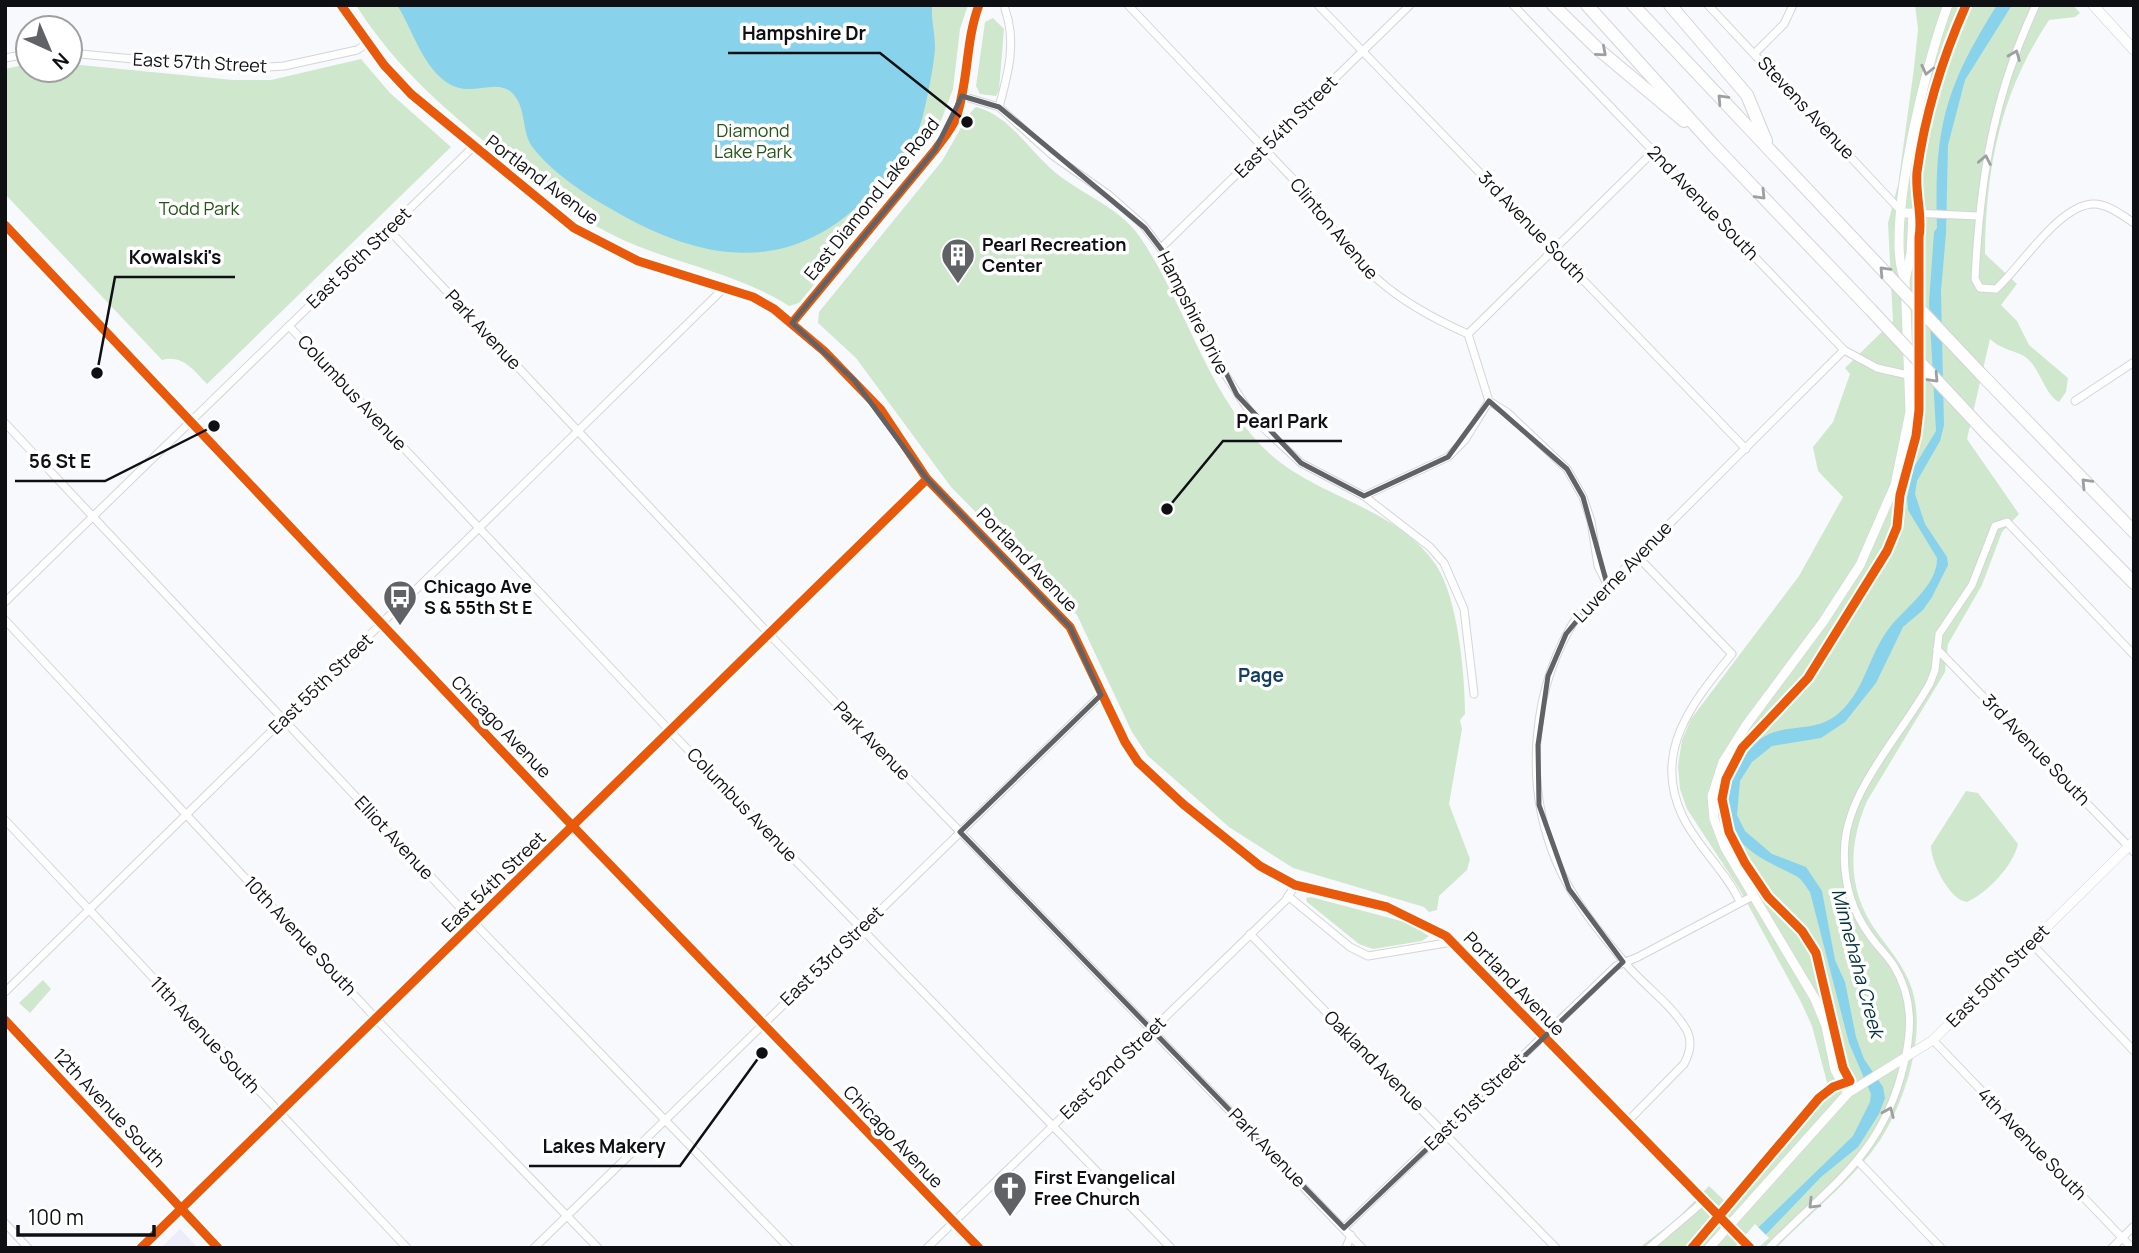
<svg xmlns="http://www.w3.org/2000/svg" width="2139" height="1253" viewBox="0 0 2139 1253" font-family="Manrope,sans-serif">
<rect width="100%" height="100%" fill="#f8f9fc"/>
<polygon fill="#ecedf8" points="180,1229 198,1248 161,1248"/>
<g fill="#cfe7cc">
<path d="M 356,5 L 968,5 L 960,29 L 953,89 L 941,121 L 907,170 L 799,303 L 789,306 C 733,270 665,263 607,232 C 574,215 545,190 516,167 C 455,118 398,72 356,5 Z"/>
<path d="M 1915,5 L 2073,5 L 2080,13 L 2075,17 L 2049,20 C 2000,94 1986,167 1985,254 L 2017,284 L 2001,305 L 2017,321 L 2029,345 L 2068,378 L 2066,392 L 2059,402 C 2045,394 2041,372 2029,360 C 2019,350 2004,352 1990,339 L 1967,439 L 2019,514 L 2002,532 L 1982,585 L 1948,644 L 1945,672 L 1867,801 C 1848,845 1847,890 1876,931 C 1889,949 1905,967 1912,989 C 1926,1033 1907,1094 1885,1132 C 1861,1174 1810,1213 1776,1248 L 1639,1248 L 1677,1219 L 1709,1186 L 1728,1204 L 1828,1086 L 1812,1026 L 1801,1002 L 1740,890 L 1687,809 L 1680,789 L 1678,766 L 1682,740 L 1691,719 L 1799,576 L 1843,497 L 1818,471 L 1813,447 L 1833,422 L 1850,374 L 1845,368 L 1893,321 L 1888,223 L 1898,185 L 1914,68 L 1918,29 Z"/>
<polygon points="993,18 1004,29 999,90 996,96 980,94 976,86 985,22"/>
<path d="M 361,59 L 390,93 L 451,147 L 207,384 C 194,371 183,354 162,360 L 5,194 L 5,69 L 28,64 L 28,70 L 70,70 L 70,64 L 233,80 L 271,80 Z"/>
<path d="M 976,107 C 1007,115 1025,144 1048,166 C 1076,193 1117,204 1140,237 C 1187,306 1207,396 1270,454 C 1319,498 1398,508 1436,565 C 1458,598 1465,675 1465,714 L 1460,720 L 1462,729 L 1449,804 L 1470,859 L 1467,870 L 1439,896 L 1437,910 L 1429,912 L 1424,907 L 1293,868 L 1229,827 L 1148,756 L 1132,732 L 1077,615 L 951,487 L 856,358 L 818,323 L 819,312 L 942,161 C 949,150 969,111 976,107 Z"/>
<path d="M 1966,791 L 1978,793 L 2018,844 C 2013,866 1987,893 1967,902 C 1949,900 1931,862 1931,846 Z"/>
<polygon points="1311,897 1405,922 1429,936 1422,941 1373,949 1359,944 1307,902 1306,898"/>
<polygon points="43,980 51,989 30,1013 19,1003"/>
</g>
<g fill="#89d2eb">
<path d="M 397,5 L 932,5 C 931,20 935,33 935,47 C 935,62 923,122 917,135 C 907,154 892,170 878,185 C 800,275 710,267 613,210 C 586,195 554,174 534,149 C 521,134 527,110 514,95 C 500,78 478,93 459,88 C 425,78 414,31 397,5 Z"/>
<path d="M 1997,5 L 2012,5 L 1965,80 L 1948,145 L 1946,233 L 1941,291 L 1944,425 L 1940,441 L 1917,481 L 1915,494 L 1925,524 L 1947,557 L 1948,565 L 1932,597 L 1923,610 L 1903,627 L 1876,683 L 1845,722 L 1821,738 L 1772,746 L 1752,762 L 1740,781 L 1737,815 L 1745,831 L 1772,854 L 1806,867 L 1822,891 L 1835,960 L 1845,982 L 1856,1037 L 1864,1059 L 1883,1087 L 1885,1098 L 1879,1114 L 1858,1147 L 1821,1177 L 1753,1248 L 1737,1248 L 1853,1136 L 1870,1102 L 1871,1094 L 1849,1043 L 1810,892 C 1806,887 1802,879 1796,876 C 1774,864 1746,855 1733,830 C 1716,798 1737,749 1769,734 C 1793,724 1818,732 1839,713 C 1866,689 1868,655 1890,627 C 1905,608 1938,585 1937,558 L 1908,510 L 1907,498 L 1914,467 L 1936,431 L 1929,303 L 1934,232 L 1937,228 C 1934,129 1944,89 1997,5 Z"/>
</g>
<polygon fill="#f8f9fc" points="1755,1224 1769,1238 1758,1248 1734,1248"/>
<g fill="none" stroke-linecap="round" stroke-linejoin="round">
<g stroke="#d4d5d8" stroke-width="9">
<g id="minor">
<path d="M 1128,5 L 1312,199 C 1359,270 1391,300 1468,334 L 1489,401 L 1508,413 L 1567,469 L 1583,497 L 1591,521 L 1598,566 L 1607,584"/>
<polyline points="1318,5 1746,449"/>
<polyline points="1513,5 1844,350 1877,368 1908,375"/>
<polyline points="1708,5 1902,212"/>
<path d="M 2036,5 C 1993,96 1980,179 1975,279 L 1980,288 L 1996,289 C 2020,268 2059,204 2094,204 C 2108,204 2123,216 2134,223"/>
<polyline points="70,53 240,69 284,66 357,50 368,43"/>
<polyline points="1755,53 1784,24 1793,5"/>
<polyline points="5,58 28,54"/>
<polyline points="962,96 999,107 1052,155 1109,195 1143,225 1168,258 1221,368 1255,420 1301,463 1364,496 1430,547 1444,563 1464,609 1474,694"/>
<path d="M 999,107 C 1008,74 1017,42 1005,9"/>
<polyline points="1913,213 1978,216"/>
<polyline points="388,229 769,634 1362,1248"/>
<polyline points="1161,248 1410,5"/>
<polyline points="289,326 670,731 1171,1248"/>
<polyline points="1468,334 1654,151"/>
<polyline points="2075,401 2134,362"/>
<polyline points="5,423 482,931 789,1248"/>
<polyline points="1364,496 1448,457 1465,440 1489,401"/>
<path d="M 1637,556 L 1732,654 C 1693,702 1651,752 1683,817 C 1698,848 1726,871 1740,902"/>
<polyline points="5,602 473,147"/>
<polyline points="5,620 383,1026 598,1248"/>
<polyline points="1937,649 2134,852"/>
<polyline points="5,820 407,1248"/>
<polyline points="1288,896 1350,947 1368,956 1452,942"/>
<polyline points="1250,934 1556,1248"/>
<polyline points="2031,943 2134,1051"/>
<polyline points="5,992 725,287"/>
<polyline points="5,1020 218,1248"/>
<polyline points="1933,1040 2132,1248"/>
<path d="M 1628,1121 L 1684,1064 C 1690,1053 1693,1041 1686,1029 C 1670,1002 1640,983 1621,958 C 1596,928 1571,897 1556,861 C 1523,782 1532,686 1578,615 L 1844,350"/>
<polyline points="1858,1161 1941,1248"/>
<polyline points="5,1223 28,1248"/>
<polyline points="1344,1228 1616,966 1638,957 1753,896"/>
<polyline points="534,1248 1101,695"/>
<polyline points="927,1248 1286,900 1295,885"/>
<polyline points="1346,1248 1351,1235"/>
<polyline points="1649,1248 1704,1201"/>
<path d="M 1769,1248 C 1829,1186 1881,1157 1903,1068 C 1912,1032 1914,999 1894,966 C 1887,955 1878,947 1871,937 C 1850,909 1842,876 1845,842 C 1850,787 1904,731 1930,683 L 1935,670 L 1939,634 L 1972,585 L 1995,526 L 2007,522 L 2134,655"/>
<polyline points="2112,1248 2134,1226"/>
</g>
</g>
<g stroke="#d4d5d8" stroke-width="10">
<g id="tertiary">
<polyline points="341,5 384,65 411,94 574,228 638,261 753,297 774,309 824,351 881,410 927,479 1070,627 1125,742 1138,762 1183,804 1260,866 1295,885 1387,907 1446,936 1750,1248"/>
<polyline points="5,225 565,818 979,1248"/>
<path d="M 1905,280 C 1883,232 1928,56 1948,5"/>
<path d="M 792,323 L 935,150 C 942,140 952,129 956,118 C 969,81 965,42 979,5"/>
<polyline points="1848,1093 1835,1070 1826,1026 1815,999 1725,848 1714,819 1712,796 1723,762 1747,724 1823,622 1860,565 1895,485 1910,412 1905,280 1911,254 1913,213 1903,213"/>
<polyline points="141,1248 927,479"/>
<polyline points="1709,1248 1848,1093 1933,1040 2134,841"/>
</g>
</g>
<g stroke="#d4d5d8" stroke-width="11">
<polyline id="secondary" points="2093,5 2134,50"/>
</g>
<g stroke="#d4d5d8" stroke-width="14">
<g id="motorway">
<polyline points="1553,5 1598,49 1684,121"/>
<polyline points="1587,5 1714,146 1871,310"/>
<polyline points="1633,5 1864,250"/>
<polyline points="1670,5 1747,95 1766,141"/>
<polyline points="1981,374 2134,532"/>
<polyline points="1985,432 2134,583"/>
</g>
</g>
<use href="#minor" stroke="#fefeff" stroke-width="7"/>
<use href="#tertiary" stroke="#fefeff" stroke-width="9"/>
<use href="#secondary" stroke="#fefeff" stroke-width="10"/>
<use href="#motorway" stroke="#fefeff" stroke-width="12"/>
<g stroke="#d4d5d8" stroke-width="14" stroke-linecap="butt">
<g id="motorway-bridge">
<polyline points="1864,250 1981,374"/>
<polyline points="1871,310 1985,432"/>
</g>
</g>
<use href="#motorway-bridge" stroke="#fefeff" stroke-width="12"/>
<g stroke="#fff" stroke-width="13">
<g id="cycleway">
<polyline points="341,5 384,65 411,94 574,228 638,261 753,297 774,309 824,351 881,410 927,479 1070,627 1125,742 1138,762 1183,804 1260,866 1295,885 1387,907 1446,936 1750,1248"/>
<polyline points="5,225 565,818 979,1248"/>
<path d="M 792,323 L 935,150 C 942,140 952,129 956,118 C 969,81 965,42 979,5"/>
<polyline points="5,1020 218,1248"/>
<polyline points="141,1248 927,479"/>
<path d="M 1692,1248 L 1819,1098 L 1833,1087 L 1850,1081 L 1843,1068 L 1816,953 L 1802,931 L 1768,897 L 1745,863 L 1729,832 L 1722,799 L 1726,779 L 1742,748 L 1808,678 L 1887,551 L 1897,527 L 1900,495 L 1916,436 L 1919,410 L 1919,237 C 1923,216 1915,195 1917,172 C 1925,113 1942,59 1966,5"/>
</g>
</g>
<use href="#cycleway" stroke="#e8590c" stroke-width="9"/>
</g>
<defs><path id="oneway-chevron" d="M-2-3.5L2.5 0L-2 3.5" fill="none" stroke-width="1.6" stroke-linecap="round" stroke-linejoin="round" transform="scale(1.75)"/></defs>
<g stroke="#9e9fa1">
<use href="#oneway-chevron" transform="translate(1602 52) rotate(41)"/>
<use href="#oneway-chevron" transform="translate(2015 55) rotate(-68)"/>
<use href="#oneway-chevron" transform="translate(1927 70) rotate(103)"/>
<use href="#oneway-chevron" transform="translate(1722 99) rotate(-133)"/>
<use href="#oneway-chevron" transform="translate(1985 160) rotate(-79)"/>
<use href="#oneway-chevron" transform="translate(1761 195) rotate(46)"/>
<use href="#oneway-chevron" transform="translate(1884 271) rotate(-133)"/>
<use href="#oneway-chevron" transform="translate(1934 378) rotate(47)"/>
<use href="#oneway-chevron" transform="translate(2086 483) rotate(-134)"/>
<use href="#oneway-chevron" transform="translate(1889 1112) rotate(-67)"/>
<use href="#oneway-chevron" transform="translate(1813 1204) rotate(135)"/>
</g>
<path fill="none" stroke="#616265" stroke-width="5" stroke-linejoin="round" d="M 962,96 L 999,107 L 1145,228 L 1168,258 L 1237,395 L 1301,463 L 1364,496 L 1448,457 L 1489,401 L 1567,469 L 1583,497 L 1607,584 L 1566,634 L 1548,676 L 1538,745 L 1539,805 L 1569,889 L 1623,962 L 1344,1228 L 960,832 L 1101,695 L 1070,627 L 927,479 L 854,380 L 792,323 L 935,150 Z"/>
<defs>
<g id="building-pin" transform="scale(1.75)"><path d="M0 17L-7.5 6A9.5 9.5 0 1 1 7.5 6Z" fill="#616265" stroke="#fff"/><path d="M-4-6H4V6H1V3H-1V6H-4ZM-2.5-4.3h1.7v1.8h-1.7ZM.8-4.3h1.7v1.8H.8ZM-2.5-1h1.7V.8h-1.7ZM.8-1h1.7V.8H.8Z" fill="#fff"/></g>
<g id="bus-pin" transform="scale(1.75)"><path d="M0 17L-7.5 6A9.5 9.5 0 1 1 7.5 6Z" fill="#616265" stroke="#fff"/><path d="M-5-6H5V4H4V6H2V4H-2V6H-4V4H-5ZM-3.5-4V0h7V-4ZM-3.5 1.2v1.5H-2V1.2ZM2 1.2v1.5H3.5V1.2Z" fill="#fff"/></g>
<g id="church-pin" transform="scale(1.75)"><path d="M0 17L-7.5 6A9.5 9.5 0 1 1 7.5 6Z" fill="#616265" stroke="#fff"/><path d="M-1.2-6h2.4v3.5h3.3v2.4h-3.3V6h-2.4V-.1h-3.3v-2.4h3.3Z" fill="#fff"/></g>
</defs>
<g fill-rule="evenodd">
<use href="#building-pin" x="958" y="255"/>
<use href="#bus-pin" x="400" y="597"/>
<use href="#church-pin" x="1010" y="1188"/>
</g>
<g text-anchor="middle" stroke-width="7" stroke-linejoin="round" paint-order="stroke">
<g font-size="18" fill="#0f1014" stroke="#fff">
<text transform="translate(200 63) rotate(3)" y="6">East 57th Street</text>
<text transform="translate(1806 108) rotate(47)" y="6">Stevens Avenue</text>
<text transform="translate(1286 127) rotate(-45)" y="6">East 54th Street</text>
<text transform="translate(542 180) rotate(37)" y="6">Portland Avenue</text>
<text transform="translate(872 199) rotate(-51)" y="6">East Diamond Lake Road</text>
<text transform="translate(1703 203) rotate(46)" y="6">2nd Avenue South</text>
<text transform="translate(1532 227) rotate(46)" y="6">3rd Avenue South</text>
<text transform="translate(1334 229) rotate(50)" y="6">Clinton Avenue</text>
<text transform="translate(359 258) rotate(-44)" y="6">East 56th Street</text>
<text transform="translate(1193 313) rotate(63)" y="6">Hampshire Drive</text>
<text transform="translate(483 330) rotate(47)" y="6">Park Avenue</text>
<text transform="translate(352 393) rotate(47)" y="6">Columbus Avenue</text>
<text transform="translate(1027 560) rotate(46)" y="6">Portland Avenue</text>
<text transform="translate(1623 572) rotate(-46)" y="6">Luverne Avenue</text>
<text transform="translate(321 684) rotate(-44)" y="6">East 55th Street</text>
<text transform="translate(501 727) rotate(46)" y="6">Chicago Avenue</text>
<text transform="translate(872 741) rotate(46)" y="6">Park Avenue</text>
<text transform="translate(2036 750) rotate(46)" y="6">3rd Avenue South</text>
<text transform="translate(742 805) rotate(46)" y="6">Columbus Avenue</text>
<text transform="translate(394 838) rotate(47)" y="6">Elliot Avenue</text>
<text transform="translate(494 882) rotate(-44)" y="6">East 54th Street</text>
<text transform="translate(300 936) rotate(47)" y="6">10th Avenue South</text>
<text transform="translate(832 956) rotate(-44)" y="6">East 53rd Street</text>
<text transform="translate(1998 976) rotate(-45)" y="6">East 50th Street</text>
<text transform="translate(1514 984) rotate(46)" y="6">Portland Avenue</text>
<text transform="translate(205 1035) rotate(47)" y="6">11th Avenue South</text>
<text transform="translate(1374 1061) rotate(45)" y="6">Oakland Avenue</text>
<text transform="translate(1113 1068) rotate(-44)" y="6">East 52nd Street</text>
<text transform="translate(1475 1102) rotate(-44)" y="6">East 51st Street</text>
<text transform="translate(109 1108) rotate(47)" y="6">12th Avenue South</text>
<text transform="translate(893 1137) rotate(46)" y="6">Chicago Avenue</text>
<text transform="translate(2032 1144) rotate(46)" y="6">4th Avenue South</text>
<text transform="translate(1267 1148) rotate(46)" y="6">Park Avenue</text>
</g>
<g font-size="18" fill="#215514" stroke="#fff">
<text x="753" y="137">Diamond<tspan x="753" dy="21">Lake Park</tspan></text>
<text x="199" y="215">Todd Park</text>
</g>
<g font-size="18" font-weight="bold" fill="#0f1014" stroke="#fff" text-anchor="start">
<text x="982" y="251">Pearl Recreation<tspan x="982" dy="21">Center</tspan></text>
<text x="424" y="593">Chicago Ave<tspan x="424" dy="21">S &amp; 55th St E</tspan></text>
<text x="1034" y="1184">First Evangelical<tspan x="1034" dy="21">Free Church</tspan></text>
</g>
<g font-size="19" font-weight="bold" fill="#143f64" stroke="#fff">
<text x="1261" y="682">Page</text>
</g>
<g font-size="19" font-style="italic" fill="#00303e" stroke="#fff">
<text transform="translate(1858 963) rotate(75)" y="7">Minnehaha Creek</text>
</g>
</g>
<path fill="none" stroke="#0f1014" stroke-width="2.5" d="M967 122L880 53H728M97 373L115 277H235M1167 509L1223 441H1342M214 426L105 481H15M762 1053L680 1166H529"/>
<g fill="#0f1014" stroke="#fff" stroke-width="2.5">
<circle cx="967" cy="122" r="7"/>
<circle cx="97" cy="373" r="7"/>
<circle cx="1167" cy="509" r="7"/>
<circle cx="214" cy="426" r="7"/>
<circle cx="762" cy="1053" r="7"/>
</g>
<g font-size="19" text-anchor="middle" font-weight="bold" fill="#0f1014" stroke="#fff" stroke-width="7" stroke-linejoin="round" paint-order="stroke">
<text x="804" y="40">Hampshire Dr</text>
<text x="175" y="264">Kowalski's</text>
<text x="1282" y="428">Pearl Park</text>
<text x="60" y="468">56 St E</text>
<text x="604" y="1153">Lakes Makery</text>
</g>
<rect width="2139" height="1253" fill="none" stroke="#0f1014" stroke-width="14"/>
<g transform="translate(49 49) rotate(136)"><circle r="33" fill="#ffffff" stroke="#9f9fa1" stroke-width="2"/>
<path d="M0-5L12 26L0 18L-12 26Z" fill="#616265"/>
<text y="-10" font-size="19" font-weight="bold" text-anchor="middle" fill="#0f1014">N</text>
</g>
<path d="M18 1225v10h136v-10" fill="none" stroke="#0f1014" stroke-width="3.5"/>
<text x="28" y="1225" font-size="21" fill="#0f1014" stroke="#ffffff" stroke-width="5" paint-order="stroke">100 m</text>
</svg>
